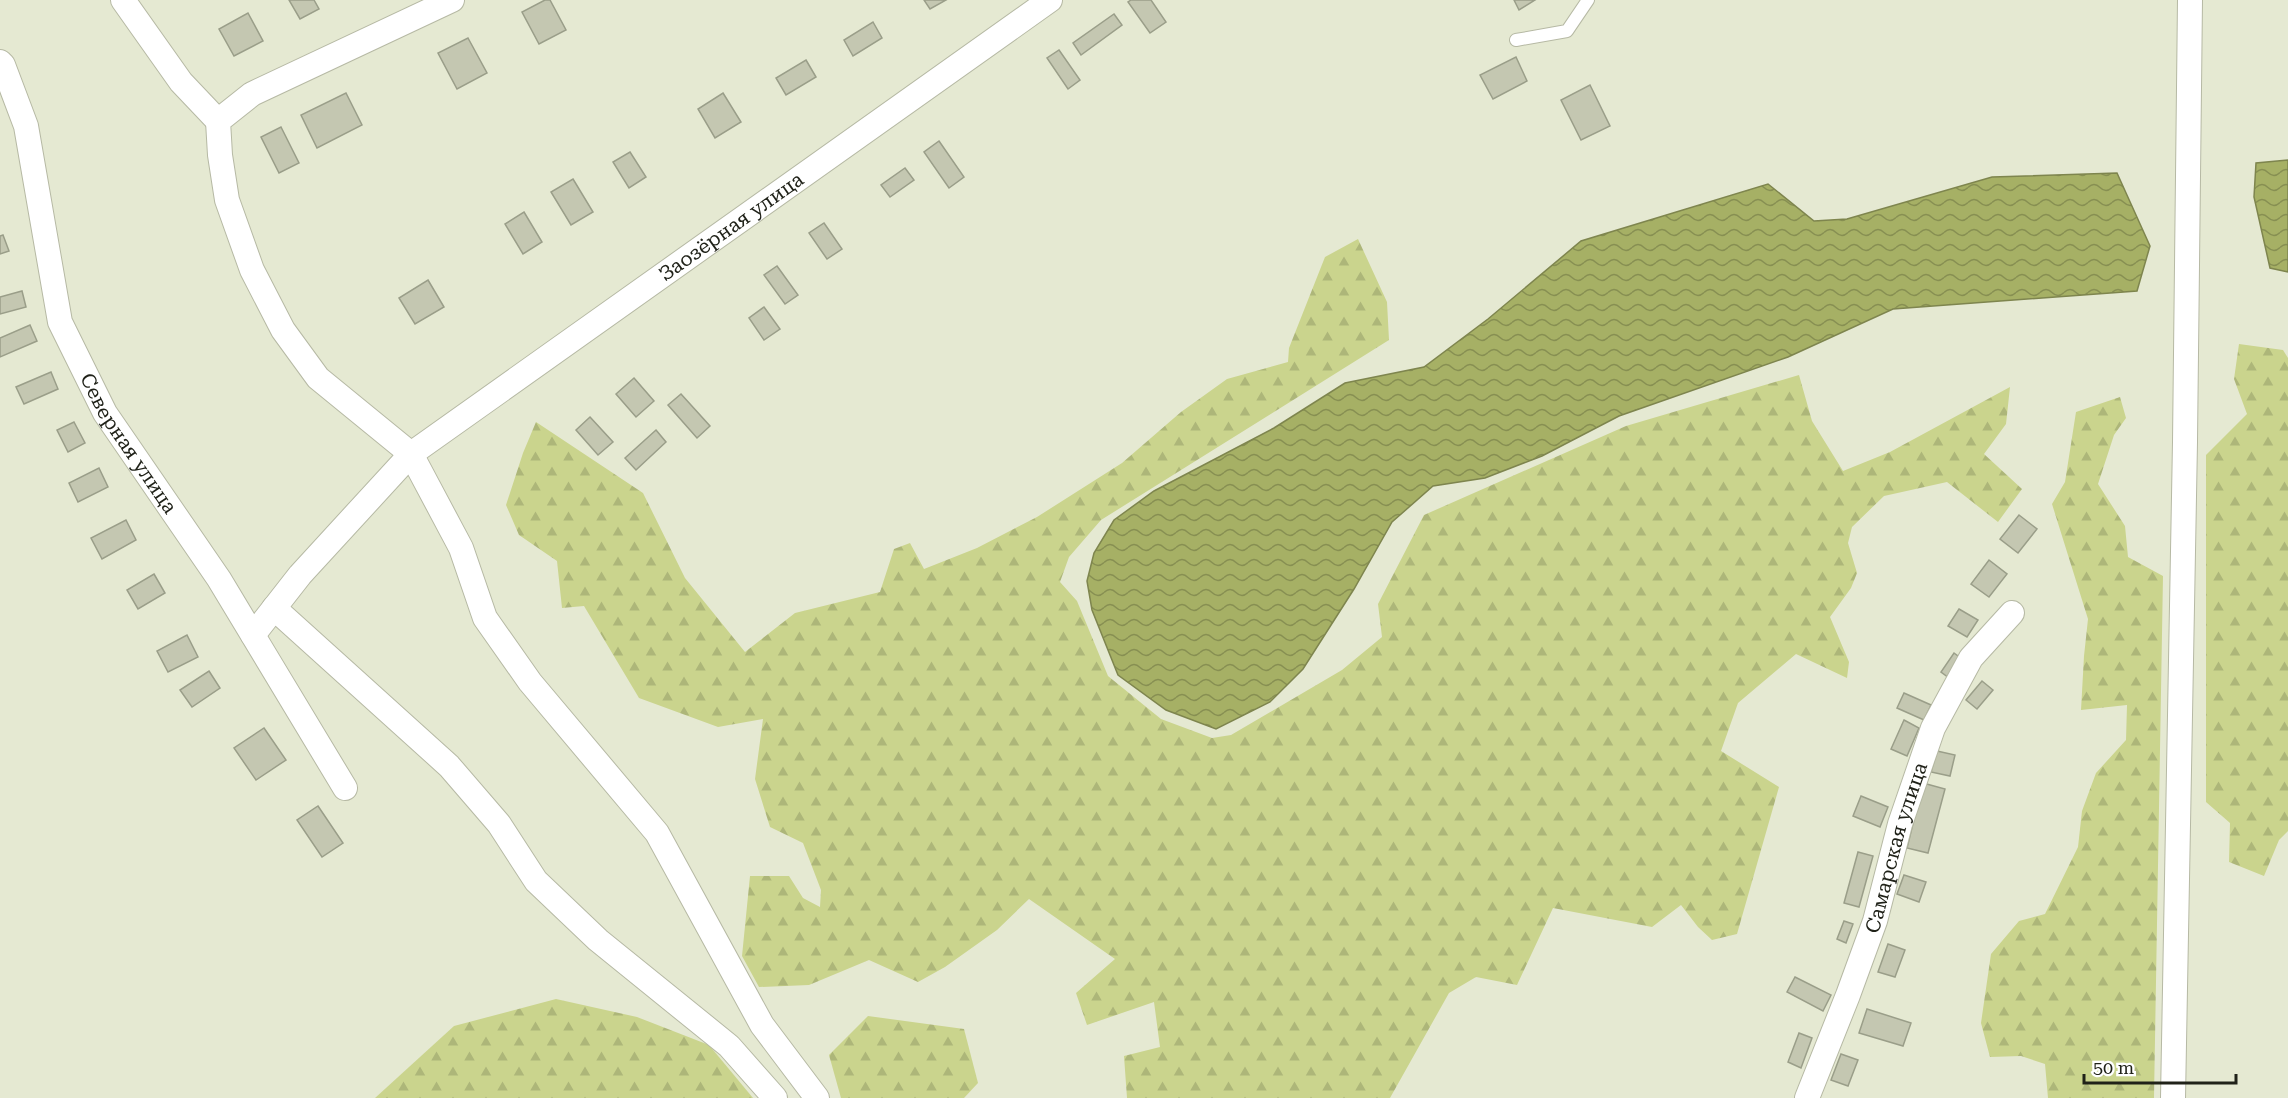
<svg xmlns="http://www.w3.org/2000/svg" width="2288" height="1098" viewBox="0 0 2288 1098" font-family="'Roboto Serif',serif">
<defs>
<pattern id="forest-firs" width="22" height="20" patternUnits="userSpaceOnUse" patternTransform="scale(1.5)"><rect width="22" height="20" fill="#cad48d"/><path d="M5 1l3.5 6h-7zM16 11l3.5 6h-7z" fill="#adb679"/></pattern>
<pattern id="water-waves" width="16" height="10" patternUnits="userSpaceOnUse" patternTransform="scale(1.5)"><rect width="16" height="10" fill="#a6b065"/><path d="M0 5q4-4 8 0t8 0" fill="none" stroke="#878f52"/></pattern>
</defs>
<rect width="100%" height="100%" fill="#e5e9d2"/>
<g fill="url(#forest-firs)">
<polygon points="1358,239 1387,302 1389,340 1101,520 1069,557 1060,582 1077,601 1108,676 1161,719 1212,738 1231,735 1342,670 1382,637 1378,604 1424,515 1626,426 1799,375 1812,421 1843,471 1890,452 2010,387 2006,424 1984,454 2022,489 1998,522 1947,482 1884,496 1852,527 1848,543 1857,573 1851,588 1830,617 1849,662 1847,678 1796,654 1738,703 1721,751 1779,787 1737,934 1712,940 1698,927 1681,905 1652,927 1553,908 1517,985 1476,977 1449,993 1390,1098 1127,1098 1124,1056 1160,1047 1154,1002 1087,1025 1076,993 1115,959 1029,899 997,930 945,967 918,982 869,960 809,985 759,987 742,956 750,876 789,876 803,898 820,907 821,890 803,843 770,827 755,779 763,719 718,727 639,698 584,606 562,608 557,561 519,535 506,505 523,453 536,422 643,493 685,578 745,652 795,613 880,592 894,549 910,543 924,569 977,548 1037,517 1122,463 1181,412 1227,379 1288,362 1289,348 1325,257"/>
<polygon points="2239,344 2283,350 2288,358 2288,831 2279,840 2264,876 2229,862 2230,823 2206,802 2206,455 2247,414 2234,379"/>
<polygon points="2120,397 2126,418 2114,435 2098,484 2125,526 2128,557 2163,576 2154,1098 2048,1098 2045,1064 2021,1056 1990,1057 1981,1023 1991,954 2019,921 2045,914 2078,847 2082,811 2096,773 2126,740 2127,705 2081,710 2084,656 2088,619 2052,504 2065,482 2076,412"/>
<polygon points="556,999 637,1017 709,1045 753,1098 375,1098 454,1026"/>
<polygon points="868,1016 964,1029 978,1083 964,1098 841,1098 829,1055"/>
</g>
<g fill="url(#water-waves)" stroke="#7e854e" stroke-width="1.5">
<polygon points="2288,160 2288,272 2270,268 2254,197 2256,163"/>
<polygon points="2117,173 2150,246 2137,291 1893,309 1788,357 1619,416 1542,456 1485,478 1433,486 1392,522 1354,589 1303,669 1270,702 1216,729 1166,710 1118,675 1092,610 1087,581 1094,553 1114,520 1154,491 1274,428 1345,383 1424,367 1488,319 1581,241 1768,184 1814,221 1847,219 1992,177"/>
</g>
<g fill="#c4c7b1" stroke="#9a9e89" stroke-width="1.5">
<polygon points="289,0 314,0 319,9 300,19"/>
<polygon points="545,0 550,0 566,30 539,44 522,12"/>
<polygon points="924,0 946,0 930,9"/>
<polygon points="1131,0 1151,0 1166,22 1150,33 1128,2"/>
<polygon points="1514,0 1535,0 1519,10"/>
<polygon points="248,13 263,41 234,56 219,29"/>
<polygon points="1114,14 1122,25 1081,55 1073,43"/>
<polygon points="873,22 882,38 853,56 844,40"/>
<polygon points="468,38 487,73 457,89 438,53"/>
<polygon points="1059,50 1080,80 1068,89 1047,58"/>
<polygon points="1516,57 1527,81 1493,99 1480,75"/>
<polygon points="806,60 816,77 786,95 776,78"/>
<polygon points="1590,85 1610,126 1581,140 1561,100"/>
<polygon points="346,93 362,125 317,148 301,115"/>
<polygon points="723,93 741,122 715,138 698,109"/>
<polygon points="281,127 299,163 279,173 261,137"/>
<polygon points="939,141 964,177 949,188 924,152"/>
<polygon points="630,152 646,177 629,188 613,162"/>
<polygon points="905,168 914,180 890,197 881,185"/>
<polygon points="573,179 593,212 571,225 551,192"/>
<polygon points="524,212 542,242 523,254 505,224"/>
<polygon points="824,223 842,249 827,259 809,233"/>
<polygon points="3,235 9,251 0,254 0,236"/>
<polygon points="777,266 798,295 785,304 764,275"/>
<polygon points="428,280 444,307 415,324 399,298"/>
<polygon points="22,291 26,307 0,314 0,297"/>
<polygon points="764,307 780,329 764,340 749,318"/>
<polygon points="30,325 37,341 0,357 0,338"/>
<polygon points="51,372 58,389 24,404 16,387"/>
<polygon points="634,378 654,401 636,417 616,394"/>
<polygon points="681,394 710,426 697,438 668,405"/>
<polygon points="590,417 613,442 598,455 576,430"/>
<polygon points="74,422 85,443 68,452 57,430"/>
<polygon points="656,430 666,442 636,470 625,458"/>
<polygon points="99,468 108,487 78,502 69,483"/>
<polygon points="2019,515 2037,529 2018,553 2000,539"/>
<polygon points="126,520 136,540 102,559 91,538"/>
<polygon points="1989,560 2007,574 1989,597 1971,584"/>
<polygon points="154,574 165,593 138,609 127,590"/>
<polygon points="1959,609 1978,620 1967,637 1948,626"/>
<polygon points="187,635 198,657 168,672 157,651"/>
<polygon points="1954,653 1962,659 1949,678 1941,672"/>
<polygon points="209,671 220,688 192,707 180,690"/>
<polygon points="1982,681 1993,690 1977,709 1966,700"/>
<polygon points="1904,693 1931,705 1924,720 1897,708"/>
<polygon points="1904,720 1919,728 1907,756 1891,749"/>
<polygon points="264,728 286,760 256,780 234,748"/>
<polygon points="1937,751 1955,755 1950,776 1931,772"/>
<polygon points="1923,783 1945,789 1928,853 1907,848"/>
<polygon points="1861,796 1888,807 1880,827 1853,816"/>
<polygon points="318,806 343,843 322,857 297,820"/>
<polygon points="1858,852 1873,856 1859,907 1844,903"/>
<polygon points="1904,875 1926,882 1919,902 1897,894"/>
<polygon points="1844,921 1853,924 1846,943 1837,939"/>
<polygon points="1888,944 1905,950 1895,977 1878,972"/>
<polygon points="1795,977 1831,995 1823,1011 1787,992"/>
<polygon points="1867,1009 1911,1023 1903,1046 1859,1033"/>
<polygon points="1799,1033 1812,1038 1801,1068 1788,1062"/>
<polygon points="1841,1054 1858,1060 1848,1086 1831,1080"/>
</g>
<g fill="none" stroke-linecap="round" stroke-linejoin="round">
<g stroke="#b6b9a4" stroke-width="14">
<polyline id="service" points="1516,40 1567,31 1588,0"/>
</g>
<g stroke="#b6b9a4" stroke-width="26">
<g id="minor">
<polyline points="123,0 181,82 218,121"/>
<polyline points="452,0 252,94 218,121 220,155 227,200 252,270 283,330 318,378 411,454 461,548 485,618 530,682 657,833 762,1025 817,1098"/>
<path id="s1" d="M 0,62 L 3,65 L 26,126 L 60,322 L 105,413 L 219,579 L 345,788"/>
<polyline points="274,608 449,766 499,824 536,881 598,940 729,1046 775,1098"/>
<path id="s2" d="M 253,635 L 300,575 L 411,454 L 1050,0"/>
<path id="s3" d="M 1807,1098 L 1848,995 L 1875,921 L 1900,824 L 1933,728 L 1971,658 L 2012,613"/>
<polyline points="2173,1098 2185,442 2190,0"/>
</g>
</g>
<use href="#service" stroke="#fff" stroke-width="12"/>
<use href="#minor" stroke="#fff" stroke-width="24"/>
</g>
<g text-anchor="middle" stroke-width="4.5" stroke-linejoin="round" paint-order="stroke">
<g font-size="20" fill="#202219" stroke="#fff">
<text dy="7" stroke="none"><textPath href="#s2" startOffset="633">Заозёрная улица</textPath></text>
<text dy="7" stroke="none"><textPath href="#s1" startOffset="408">Северная улица</textPath></text>
<text dy="7" stroke="none"><textPath href="#s3" startOffset="266">Самарская улица</textPath></text>
</g>
</g>
<path d="M2084 1074v9h152v-9" fill="none" stroke="#202219" stroke-width="3"/>
<text x="2093" y="1074" font-size="18" fill="#202219" stroke="#ffffff" stroke-width="4.5" paint-order="stroke">50 m</text>
</svg>
